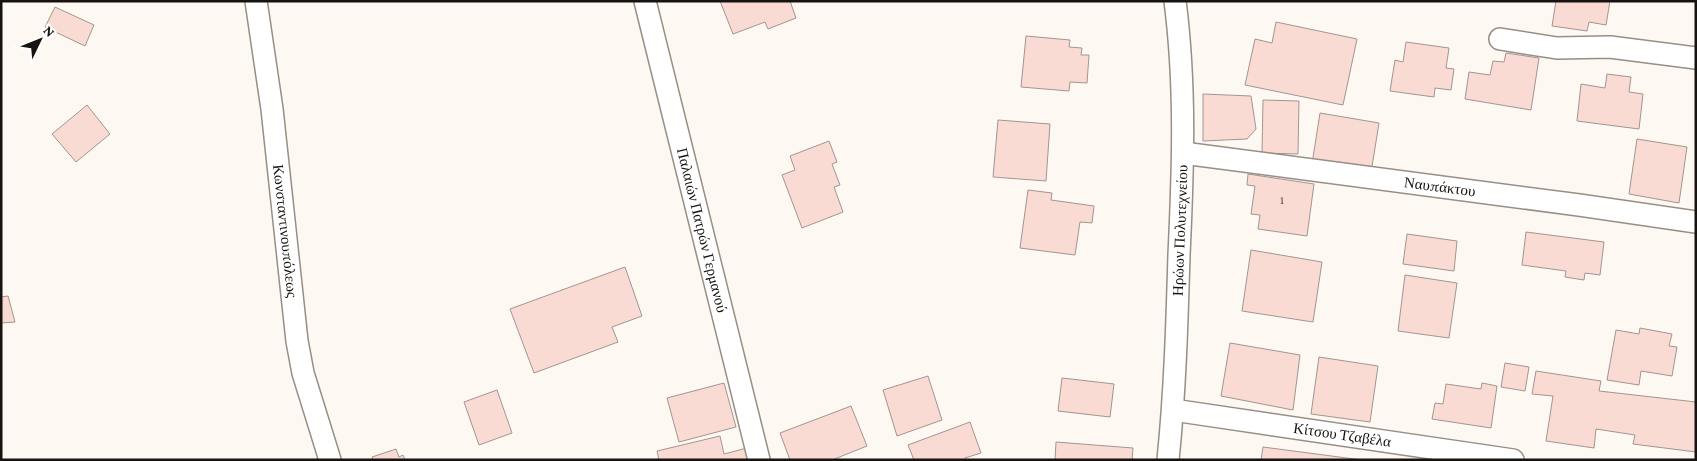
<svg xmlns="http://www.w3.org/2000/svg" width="1697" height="461" viewBox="0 0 1697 461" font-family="'Crimson Pro',serif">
<rect width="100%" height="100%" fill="#fef8f3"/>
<g fill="#f9dbd4" stroke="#a29591">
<polygon points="720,1 790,1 796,18 768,29 765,22 733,34"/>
<polygon points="1556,1 1610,1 1606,25 1589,22 1587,31 1552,26"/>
<polygon points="55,7 94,25 85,46 45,27"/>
<polygon points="1276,22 1357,39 1343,105 1245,85 1255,39 1272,43"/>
<polygon points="1026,36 1070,40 1069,47 1082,48 1081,55 1089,55 1087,83 1070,82 1069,91 1021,87"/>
<polygon points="1406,42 1449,48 1446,68 1454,69 1451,90 1435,88 1434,97 1390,91 1395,60 1403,62"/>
<polygon points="1506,53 1539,58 1531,110 1465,99 1469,72 1490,75 1493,61 1504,62"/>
<polygon points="1607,74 1631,77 1629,92 1643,94 1639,129 1577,121 1581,84 1605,88"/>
<polygon points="1203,94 1251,96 1256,129 1247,139 1203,141"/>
<polygon points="1263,100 1299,101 1298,154 1262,153"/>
<polygon points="87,105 110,134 76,162 52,134"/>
<polygon points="1320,113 1379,123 1371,173 1312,164"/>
<polygon points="998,120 1050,124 1046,181 993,177"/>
<polygon points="1637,139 1687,147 1679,203 1629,194"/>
<polygon points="829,141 837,162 832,164 840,185 834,187 843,212 802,228 782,175 795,170 790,156"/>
<polygon points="1248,174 1314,184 1307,236 1258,229 1260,215 1251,214 1255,186 1247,185"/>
<polygon points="1028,190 1052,193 1051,200 1094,206 1092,223 1080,222 1075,255 1020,248"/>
<polygon points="1526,232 1604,242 1600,275 1585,273 1584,280 1565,277 1566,271 1522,265"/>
<polygon points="1407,234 1457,241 1454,271 1403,264"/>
<polygon points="1251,250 1322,262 1313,322 1242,311"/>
<polygon points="625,267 642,316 612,327 618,342 534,373 510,309"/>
<polygon points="1405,275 1457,283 1449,338 1398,331"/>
<polygon points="8,296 15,322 1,323 1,297"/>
<polygon points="1640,328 1672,334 1669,346 1677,347 1672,376 1641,371 1639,385 1607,380 1616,330 1639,334"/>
<polygon points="1230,343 1300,355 1293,410 1221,396"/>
<polygon points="1319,357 1378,366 1370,422 1311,414"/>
<polygon points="1505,363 1529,367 1525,391 1501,387"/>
<polygon points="1536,371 1601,381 1599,391 1696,402 1696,452 1633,444 1635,435 1596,429 1594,448 1546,441 1553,396 1532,394"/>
<polygon points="928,376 942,420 897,436 883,390"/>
<polygon points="1062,378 1114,384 1110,417 1058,411"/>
<polygon points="724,383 736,427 679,442 667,398"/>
<polygon points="1482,383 1497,386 1491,428 1432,419 1435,403 1443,404 1446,384 1481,389"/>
<polygon points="497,390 512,433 479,445 464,402"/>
<polygon points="851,406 867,446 832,460 790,460 780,433"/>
<polygon points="970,422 981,453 965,458 965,460 914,460 908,445"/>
<polygon points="720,436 724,454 747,448 750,460 659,460 657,451"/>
<polygon points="1056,442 1133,448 1132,460 1055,460"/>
<polygon points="1263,447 1362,460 1261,460"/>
<polygon points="396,449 399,457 403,455 405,460 373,460 372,457"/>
</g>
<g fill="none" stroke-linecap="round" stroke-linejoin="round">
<g stroke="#978e85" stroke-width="24">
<g id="minor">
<path id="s1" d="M 256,1 L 272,109 L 297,341 L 303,373 L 330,460"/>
<path id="s2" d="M 645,1 L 759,460"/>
<polyline points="1500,39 1557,48 1610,47 1696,58"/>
<path id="s3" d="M 1183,153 L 1579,205 L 1696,222"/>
<path id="s4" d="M 1173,410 L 1513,460"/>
<path id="s5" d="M 1168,460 C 1175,392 1177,323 1179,255 C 1183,170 1186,86 1175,1"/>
</g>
</g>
<use href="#minor" stroke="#fff" stroke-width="21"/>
</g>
<g text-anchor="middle" stroke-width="5" stroke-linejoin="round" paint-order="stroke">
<g font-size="12" fill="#504541">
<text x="1282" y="204">1</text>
</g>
<g font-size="15" fill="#171310" stroke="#fff">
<text dy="5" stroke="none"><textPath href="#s3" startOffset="259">Ναυπάκτου</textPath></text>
<text dy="5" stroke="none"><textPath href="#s2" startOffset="236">Παλαιών Πατρών Γερμανού</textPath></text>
<text dy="5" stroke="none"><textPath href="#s5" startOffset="230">Ηρώων Πολυτεχνείου</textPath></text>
<text dy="5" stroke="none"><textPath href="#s1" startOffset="232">Κωνσταντινουπόλεως</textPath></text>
<text dy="5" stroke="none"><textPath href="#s4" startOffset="171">Κίτσου Τζαβέλα</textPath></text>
</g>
</g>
<rect width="1697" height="461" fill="none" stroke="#171310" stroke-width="5"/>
<g transform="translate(40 40) rotate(47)" stroke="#ffffff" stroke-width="4" paint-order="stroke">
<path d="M0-4L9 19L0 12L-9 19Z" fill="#171310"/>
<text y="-8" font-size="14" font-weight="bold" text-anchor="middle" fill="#171310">N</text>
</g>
</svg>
